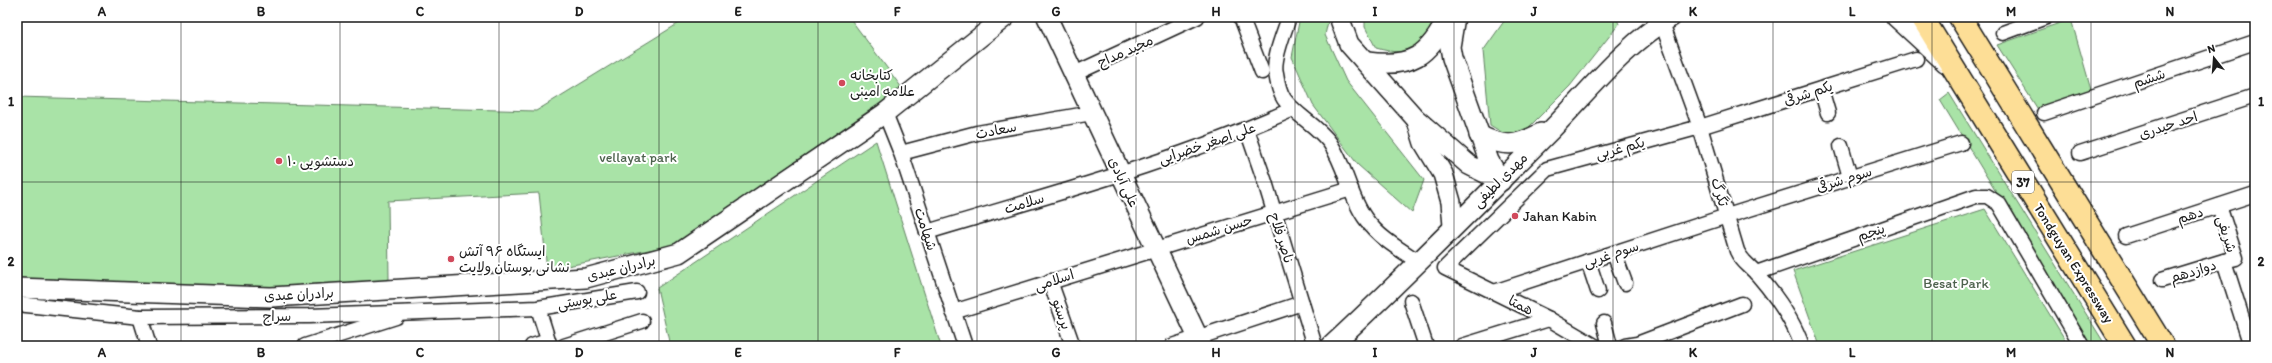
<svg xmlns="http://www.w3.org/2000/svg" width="2272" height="363" viewBox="0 0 2272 363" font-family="Itim,'Playpen Sans Arabic',sans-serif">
<rect width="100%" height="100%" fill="#fff"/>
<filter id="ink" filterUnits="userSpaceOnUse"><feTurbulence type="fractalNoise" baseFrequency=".025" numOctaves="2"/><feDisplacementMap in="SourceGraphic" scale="8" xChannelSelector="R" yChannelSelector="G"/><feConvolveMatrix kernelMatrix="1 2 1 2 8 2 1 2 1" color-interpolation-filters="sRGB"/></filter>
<g filter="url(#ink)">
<g fill="#a9e3a7" stroke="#628062">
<polygon points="689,17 849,17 902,88 674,245 547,270 539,193 388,201 389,280 270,288 17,280 17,97 536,111"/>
<polygon points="1300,17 1329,17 1325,35 1346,81 1424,180 1412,213 1358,165 1313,105 1292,57"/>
<path d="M 1365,17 L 1437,17 C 1423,48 1410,58 1376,48 L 1365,27 Z"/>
<polygon points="1507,17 1616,17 1619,24 1570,86 1526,130 1506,135 1490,125 1483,51"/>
<polygon points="2071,19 2091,89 2039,111 1997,45"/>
<polygon points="1949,93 2106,346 2090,346 1940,100"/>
<polygon points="876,141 941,346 670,346 657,288"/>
<polygon points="1985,209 2069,346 1820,346 1793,271"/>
</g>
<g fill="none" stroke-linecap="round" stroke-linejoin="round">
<g stroke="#1c1c1c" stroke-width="17">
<g id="street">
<polyline points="1241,17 1262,72"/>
<path d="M 1289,17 C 1285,31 1272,59 1276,73 C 1277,80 1280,93 1284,99 C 1295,115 1317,125 1330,143 C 1346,166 1349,196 1365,218 C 1379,238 1399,249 1419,262"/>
<path d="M 1662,23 L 1700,127 L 1737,251 C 1742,262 1750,266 1757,274 C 1776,296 1793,319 1802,346"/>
<polyline points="2003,33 2046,17"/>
<polyline points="1074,74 1197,17"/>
<polyline points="1821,89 1828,113"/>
<polyline points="885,113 901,153 965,346"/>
<polyline points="2044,113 2255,42"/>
<polyline points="1247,130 1265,182 1315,346"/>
<polyline points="1841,146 1850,177"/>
<polyline points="901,153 977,133 1092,113"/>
<polyline points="2080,153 2255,96"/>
<polyline points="2219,206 2236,258 2224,261 2251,346"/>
<path d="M 927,232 C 1050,195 1176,162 1293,109"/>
<polyline points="2126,236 2255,194"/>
<polyline points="1614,253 1625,283"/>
<polyline points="1588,261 1598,291"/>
<polyline points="1756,273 1976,196 1987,196 1999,204 2082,346"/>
<polyline points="2162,280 2224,261"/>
<polyline points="1050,281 1073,346"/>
<polyline points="1494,292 1727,216 1961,143"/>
<polyline points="1411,301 1426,346"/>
<polyline points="17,304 140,317 309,316 538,308 637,292"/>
<polyline points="538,308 550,346"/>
<polyline points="953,312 1351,189"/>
<polyline points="140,317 149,346"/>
<polyline points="1604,323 1610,346"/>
<polyline points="305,346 396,317"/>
<polyline points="532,346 548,341"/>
<polyline points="564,346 642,321"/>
<polyline points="1172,346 1302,303"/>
<polyline points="1462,346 1549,319"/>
<polyline points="1595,346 1549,319 1445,268 1547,169 1700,127 1916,59"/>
<polyline points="1625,346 1637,344 1742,304"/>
</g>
</g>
<g stroke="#1c1c1c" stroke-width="22">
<g id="secondary">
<polyline points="1047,17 1202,346"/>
<polyline points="1339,17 1349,44 1415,118 1469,165 1501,181 1489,161 1452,58 1450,47 1455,17"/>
<polyline points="1896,17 1946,63"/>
<path d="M 1367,62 C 1411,68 1429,56 1448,17"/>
<polyline points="1417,121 1424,143 1443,174 1451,202 1453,226"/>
<path d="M 1479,135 C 1505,148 1516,146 1541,133"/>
<polyline points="17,288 271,297 586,278 679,253 885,113 1005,17"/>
<path d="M 1331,346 C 1407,276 1479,202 1552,129 C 1588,92 1626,44 1671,17"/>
</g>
</g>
<g stroke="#1c1c1c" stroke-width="25">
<g id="highway">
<polyline points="1922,17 2125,346"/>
<polyline points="1960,17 2163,346"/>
</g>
</g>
<use href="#street" stroke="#fff" stroke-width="14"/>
<use href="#secondary" stroke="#fff" stroke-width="19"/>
<use href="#highway" stroke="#fdde96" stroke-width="22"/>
</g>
</g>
<path fill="none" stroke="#1c1c1c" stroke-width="1" stroke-opacity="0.55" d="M 181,17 L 181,346M 340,17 L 340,346M 499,17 L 499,346M 659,17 L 659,346M 818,17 L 818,346M 977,17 L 977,346M 1136,17 L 1136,346M 1295,17 L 1295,346M 1454,17 L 1454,346M 1613,17 L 1613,346M 1773,17 L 1773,346M 1932,17 L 1932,346M 2091,17 L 2091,346M 17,182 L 2255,182"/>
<g fill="#d1495b" stroke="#fff" stroke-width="1.5">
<circle cx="842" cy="83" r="4"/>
<circle cx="279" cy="161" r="4"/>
<circle cx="1515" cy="216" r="4"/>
<circle cx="451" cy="259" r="4"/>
</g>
<g text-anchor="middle" stroke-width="4" stroke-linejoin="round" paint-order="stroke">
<rect fill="#fff" stroke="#606060" stroke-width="1" x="2012" y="171" width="22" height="22" rx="3"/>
<g font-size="13" font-weight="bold" fill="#1c1c1c">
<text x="2023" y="187">37</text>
</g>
<g font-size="14" fill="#1c1c1c" stroke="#fff">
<text transform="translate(1125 51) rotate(-24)" y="5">مجید مداح</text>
<text transform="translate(2149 78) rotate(-19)" y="5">ششم</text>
<text transform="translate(1808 93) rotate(-18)" y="5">یکم شرقی</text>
<text transform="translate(2168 125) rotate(-18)" y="5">احد حیدری</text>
<text transform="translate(996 130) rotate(-11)" y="5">سعادت</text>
<text transform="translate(1207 143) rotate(-19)" y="5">علی اصغر خضرایی</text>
<text transform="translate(1620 148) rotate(-15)" y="5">یکم غربی</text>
<text transform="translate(1844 179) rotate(-17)" y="5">سوم شرقی</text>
<text transform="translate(1500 180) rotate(-45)" y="5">مهدی لطیفی</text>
<text transform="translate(1124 182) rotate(65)" y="5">علی آبادی</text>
<text transform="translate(1720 192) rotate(73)" y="5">تگرگ</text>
<text transform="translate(1024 203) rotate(-17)" y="5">سلامت</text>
<text transform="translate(2190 215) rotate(-18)" y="5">دهم</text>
<text transform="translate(926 229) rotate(72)" y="5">شهامت</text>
<text transform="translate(1219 229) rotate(-17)" y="5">حسن شمس</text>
<text transform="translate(1871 232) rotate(-19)" y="5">پنجم</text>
<text transform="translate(2227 234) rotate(73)" y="5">شریفی</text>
<text transform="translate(1282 238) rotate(73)" y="5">ناصر فلاح</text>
<text transform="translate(1611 254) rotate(-18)" y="5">سوم غربی</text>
<text transform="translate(2074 263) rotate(58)" y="5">Tondguyan Expressway</text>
<text transform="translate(621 268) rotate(-14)" y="5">برادران عبدی</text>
<text transform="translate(2193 271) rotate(-17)" y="5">دوازدهم</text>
<text transform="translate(1054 280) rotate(-18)" y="5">اسلامی</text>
<text transform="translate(299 294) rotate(-3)" y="5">برادران عبدی</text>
<text transform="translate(587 299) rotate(-10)" y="5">علی پوستی</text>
<text transform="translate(1521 305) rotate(27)" y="5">همتا</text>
<text transform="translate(1062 314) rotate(70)" y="5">پرستو</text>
<text transform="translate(277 316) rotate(-1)" y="5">سراج</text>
</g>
<g font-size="14" fill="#1c1c1c" stroke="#fff" text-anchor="start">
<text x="850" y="80">کتابخانه<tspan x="850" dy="16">علامه امینی</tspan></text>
<text x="287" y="166">دستشویی ۱۰</text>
<text x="1523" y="221">Jahan Kabin</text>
<text x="459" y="256">ایستگاه ۹۶ آتش<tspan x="459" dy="16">نشانی بوستان ولایت</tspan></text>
</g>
<g font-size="14" fill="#4d624d" stroke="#fff">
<text x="638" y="162">vellayat park</text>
<text x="1956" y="288">Besat Park</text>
</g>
</g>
<rect width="2272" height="363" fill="none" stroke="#fff" stroke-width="44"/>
<g transform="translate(2214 58) rotate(343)" stroke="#ffffff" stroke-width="3" paint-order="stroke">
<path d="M0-3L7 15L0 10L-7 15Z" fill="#1c1c1c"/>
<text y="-6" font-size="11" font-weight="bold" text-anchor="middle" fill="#1c1c1c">N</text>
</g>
<rect x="22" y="22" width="2228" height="319" fill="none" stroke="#1c1c1c" stroke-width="1.5"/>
<g font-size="13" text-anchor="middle" font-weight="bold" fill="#1c1c1c">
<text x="102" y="16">A</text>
<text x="261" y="16">B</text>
<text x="420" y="16">C</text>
<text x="579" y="16">D</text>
<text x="738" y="16">E</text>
<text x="897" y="16">F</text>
<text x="1056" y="16">G</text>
<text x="1216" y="16">H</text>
<text x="1375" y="16">I</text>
<text x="1534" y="16">J</text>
<text x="1693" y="16">K</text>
<text x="1852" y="16">L</text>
<text x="2011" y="16">M</text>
<text x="2170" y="16">N</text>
<text x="11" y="106">1</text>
<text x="2261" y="106">1</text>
<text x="11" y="266">2</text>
<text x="2261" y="266">2</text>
<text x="102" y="357">A</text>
<text x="261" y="357">B</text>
<text x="420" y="357">C</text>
<text x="579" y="357">D</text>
<text x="738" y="357">E</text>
<text x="897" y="357">F</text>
<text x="1056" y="357">G</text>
<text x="1216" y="357">H</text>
<text x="1375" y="357">I</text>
<text x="1534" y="357">J</text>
<text x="1693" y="357">K</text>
<text x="1852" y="357">L</text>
<text x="2011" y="357">M</text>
<text x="2170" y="357">N</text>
</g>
</svg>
